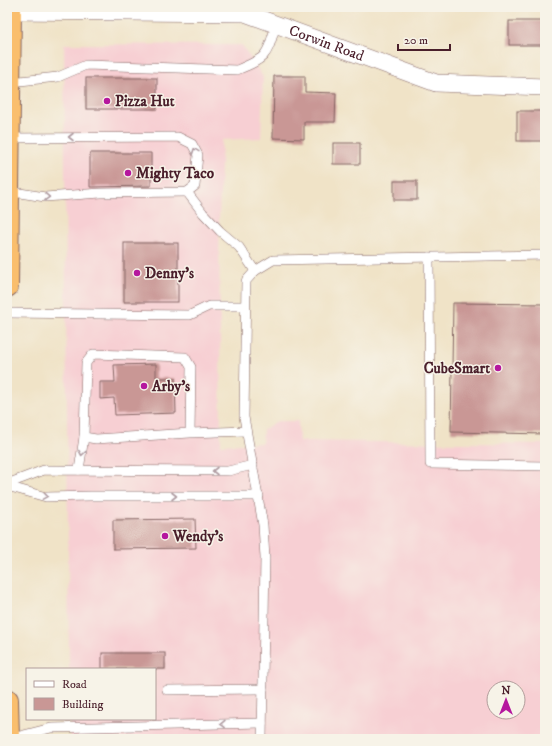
<svg xmlns="http://www.w3.org/2000/svg" width="552" height="746" viewBox="0 0 552 746" font-family="'IM FELL DW Pica',serif">
<rect width="100%" height="100%" fill="#f7f3e8"/>
<filter id="ink" filterUnits="userSpaceOnUse"><feTurbulence type="fractalNoise" baseFrequency=".025" numOctaves="2"/><feDisplacementMap in="SourceGraphic" scale="8" xChannelSelector="R" yChannelSelector="G"/><feConvolveMatrix kernelMatrix="1 2 1 2 8 2 1 2 1" color-interpolation-filters="sRGB"/></filter>
<filter id="wash" filterUnits="userSpaceOnUse"><feTurbulence type="fractalNoise" baseFrequency=".012" numOctaves="4" result="noise"/><feDisplacementMap in="SourceGraphic" scale="16" xChannelSelector="R" yChannelSelector="G"/><feGaussianBlur stdDeviation="0.9" result="paint"/><feColorMatrix in="noise" values="0 0 0 0 0 0 0 0 0 0 0 0 0 0 0 0 0 1.4 0 .05"/><feComposite in="paint" operator="in"/></filter>
<g filter="url(#wash)">
<rect width="100%" height="100%" fill="#f0e3c7"/>
<path fill="#f7cfd3" fill-rule="evenodd" d="M 64,44 L 242,45 L 263,77 L 261,138 L 222,140 L 219,217 L 221,445 L 262,443 L 263,430 L 277,421 L 298,421 L 299,441 L 545,444 L 545,739 L 70,739 L 70,719 L 155,719 L 155,669 L 69,669 ZM 494,688 L 518,688 L 518,712 L 494,712 Z"/>
<g id="blocks">
<g fill="#c99795">
<rect x="509" y="21" width="36" height="24"/>
<polygon points="274,76 305,76 305,92 336,93 335,122 304,122 304,139 273,138"/>
<rect x="86" y="78" width="71" height="31"/>
<rect x="517" y="111" width="27" height="30"/>
<rect x="333" y="143" width="27" height="21"/>
<polygon points="90,153 151,153 151,186 90,187"/>
<rect x="394" y="181" width="23" height="19"/>
<rect x="124" y="243" width="54" height="59"/>
<polygon points="453,303 545,304 545,434 451,432"/>
<polygon points="156,364 156,378 175,378 176,413 115,415 114,398 100,399 100,382 115,382 114,365"/>
<polygon points="195,519 196,548 113,549 113,520"/>
<rect x="102" y="653" width="63" height="16"/>
</g>
</g>
</g>
<g filter="url(#ink)">
<use href="#blocks" fill-opacity="0" stroke="#846462" stroke-width="1"/>
<g fill="none" stroke-linecap="round" stroke-linejoin="round">
<g stroke="#846462" stroke-width="10">
<g id="lane">
<path d="M 10,82 L 58,77 L 86,65 L 237,70 C 268,57 266,57 276,25"/>
<polyline points="7,191 45,197 101,193 187,192 195,186 198,155 192,144 178,137 9,138"/>
<polyline points="187,192 203,213 220,231 239,247 255,271"/>
<polyline points="429,257 430,464 545,466"/>
<polyline points="7,313 190,315 209,306 245,306"/>
<polyline points="190,433 96,439 84,437 86,363 93,354 185,357 191,367 190,433 246,431"/>
<polyline points="79,470 84,437"/>
<polyline points="7,484 44,470 228,471 253,465"/>
<polyline points="7,486 46,497 90,496 259,496"/>
<polyline points="167,690 263,689"/>
<polyline points="8,739 51,728 262,723"/>
<polyline points="262,739 265,558 263,525 244,417 246,281 255,271 273,260 545,255"/>
</g>
</g>
<g stroke="#846462" stroke-width="18">
<g id="street">
<path id="s1" d="M 10,11 L 245,13 L 436,83 L 545,87"/>
</g>
</g>
<g stroke="#846462" stroke-width="24">
<g id="highway">
<polyline points="7,286 10,7"/>
<polyline points="7,700 8,739"/>
</g>
</g>
<use href="#lane" stroke="#fff" stroke-width="9"/>
<use href="#street" stroke="#fff" stroke-width="17"/>
<use href="#highway" stroke="#fabe6d" stroke-width="22"/>
</g>
<defs><path id="oneway-chevron" d="M-2-3.5L2.5 0L-2 3.5" fill="none" stroke-width="1.6" stroke-linecap="round" stroke-linejoin="round"/></defs>
<g stroke="#ae9aa0">
<use href="#oneway-chevron" transform="translate(71 137) rotate(180)"/>
<use href="#oneway-chevron" transform="translate(195 151) rotate(-110)"/>
<use href="#oneway-chevron" transform="translate(47 197) rotate(1)"/>
<use href="#oneway-chevron" transform="translate(82 453) rotate(99)"/>
<use href="#oneway-chevron" transform="translate(215 471) rotate(-180)"/>
<use href="#oneway-chevron" transform="translate(45 496) rotate(9)"/>
<use href="#oneway-chevron" transform="translate(174 496)"/>
<use href="#oneway-chevron" transform="translate(223 724) rotate(179)"/>
</g>
</g>
<g fill="#b5179e" stroke="#f7f3e8" stroke-width="1.5">
<circle cx="107" cy="101" r="4"/>
<circle cx="128" cy="173" r="4"/>
<circle cx="137" cy="273" r="4"/>
<circle cx="498" cy="368" r="4"/>
<circle cx="144" cy="386" r="4"/>
<circle cx="165" cy="536" r="4"/>
</g>
<g text-anchor="middle" stroke-width="3" stroke-linejoin="round" paint-order="stroke">
<g font-size="15" fill="#4a1f2b" stroke="#f7f3e8">
<text dy="5" stroke="none"><textPath href="#s1" startOffset="322">Corwin Road</textPath></text>
</g>
<g font-size="15" font-weight="bold" fill="#4a1f2b" stroke="#f7f3e8" text-anchor="start">
<text x="115" y="106">Pizza Hut</text>
<text x="136" y="178">Mighty Taco</text>
<text x="145" y="278">Denny's</text>
<text x="490" y="373" text-anchor="end">CubeSmart</text>
<text x="152" y="391">Arby's</text>
<text x="173" y="541">Wendy's</text>
</g>
</g>
<rect width="552" height="746" fill="none" stroke="#f7f3e8" stroke-width="24"/>
<rect x="26" y="668" width="130" height="52" fill="#f7f3e8" stroke="#b29e9c"/>
<rect x="34" y="681" width="20" height="6" fill="#ffffff" stroke="#b29e9c"/>
<text x="62" y="688" font-size="12" fill="#4a1f2b">Road</text>
<rect x="34" y="698" width="20" height="12" fill="#c99795" stroke="#b29e9c"/>
<text x="62" y="708" font-size="12" fill="#4a1f2b">Building</text>
<g transform="translate(506 700)"><circle r="19" fill="#f7f3e8" stroke="#b29e9c"/>
<path d="M0-3L7 15L0 10L-7 15Z" fill="#b5179e"/>
<text y="-6" font-size="11" font-weight="bold" text-anchor="middle" fill="#4a1f2b">N</text>
</g>
<path d="M398 44v6h52v-6" fill="none" stroke="#4a1f2b" stroke-width="2"/>
<text x="404" y="44" font-size="12" fill="#4a1f2b" stroke="#f7f3e8" stroke-width="3" paint-order="stroke">20 m</text>
</svg>
